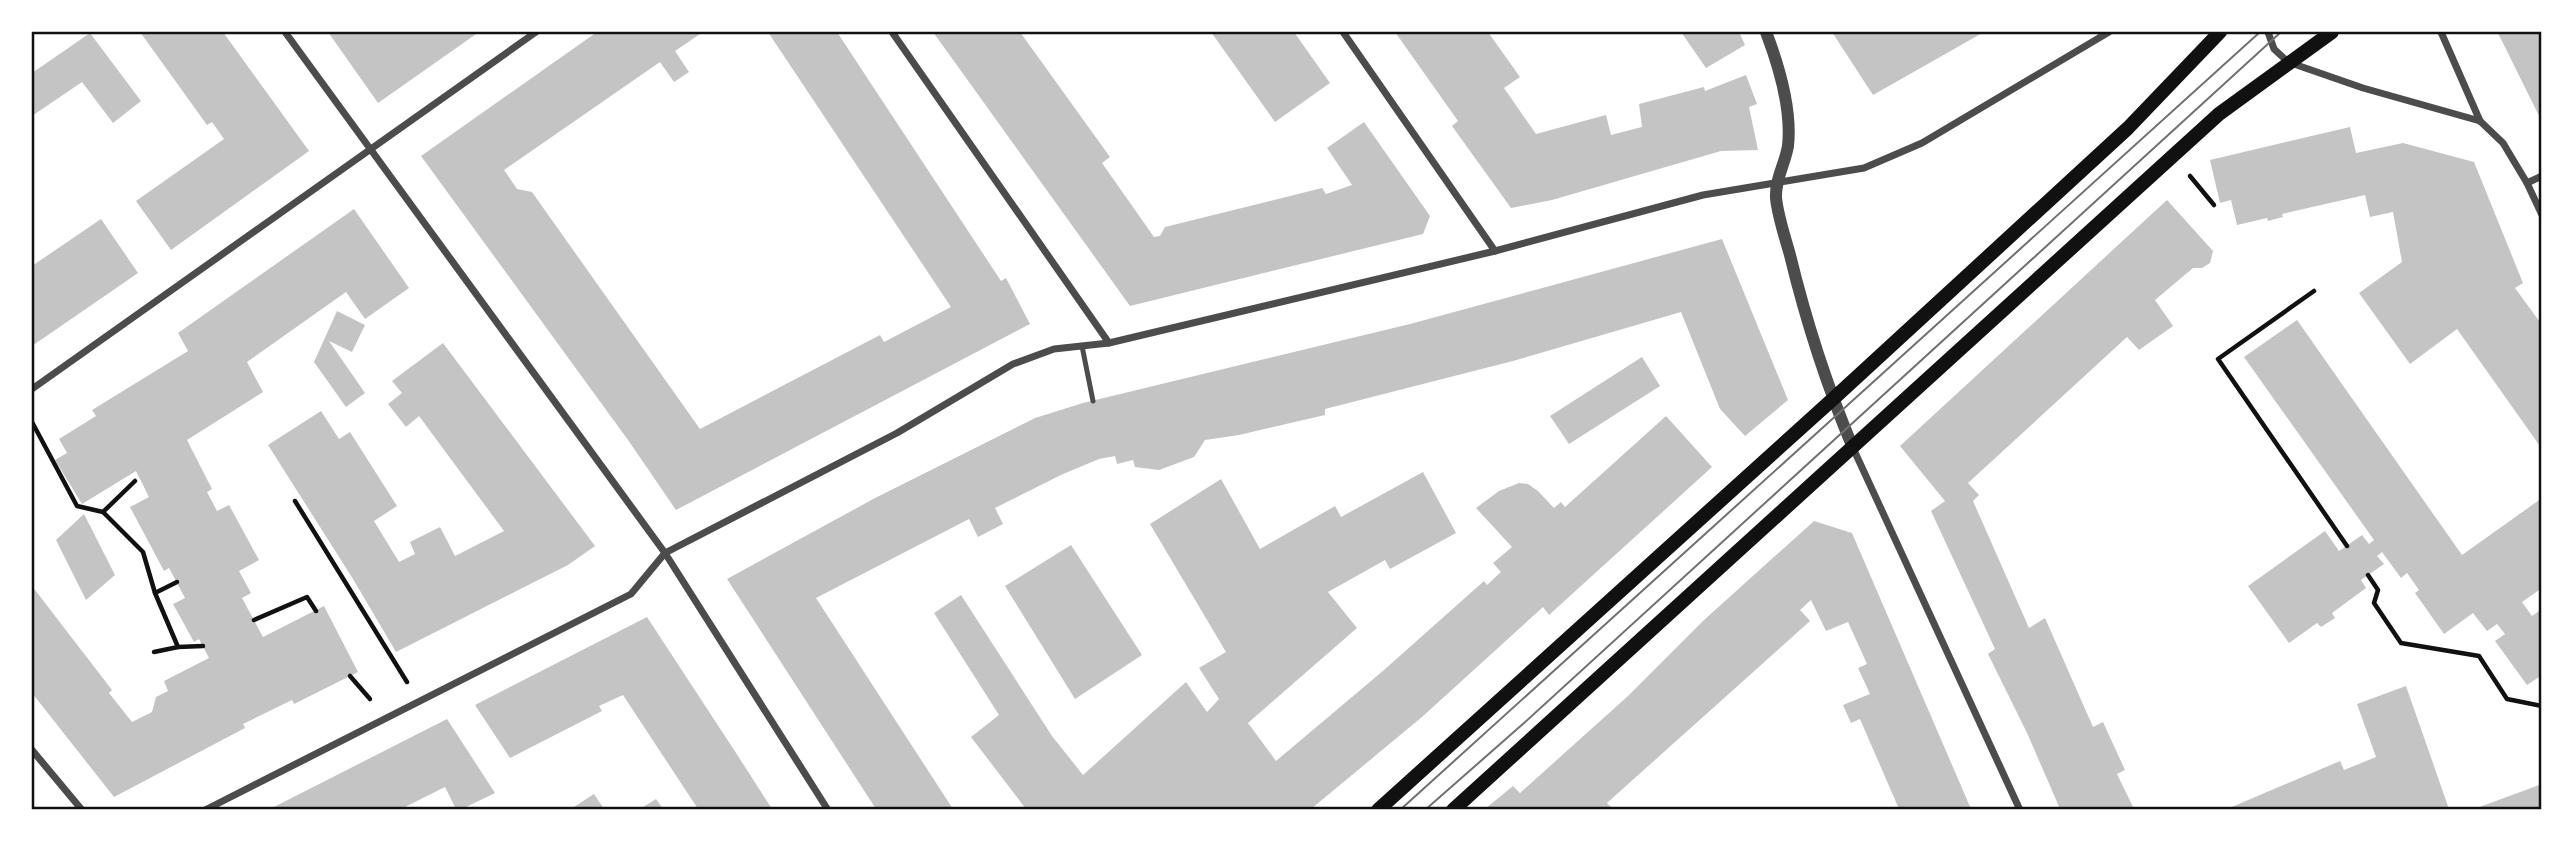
<svg xmlns="http://www.w3.org/2000/svg" width="2573" height="841" viewBox="0 0 2573 841" font-family="Figtree,sans-serif">
<rect width="100%" height="100%" fill="#fff"/>
<g fill="#c4c4c4">
<polygon points="140,32 223,32 309,151 171,250 136,201 224,139 212,122 207,125"/>
<polygon points="328,32 479,32 378,103"/>
<polygon points="597,32 703,32 675,51 689,72 674,82 660,62 504,170 517,189 532,192 700,429 880,335 884,342 951,307 768,32 837,32 1001,281 1006,278 1030,324 676,510 628,440 421,156"/>
<polygon points="933,32 1020,32 1110,157 1102,163 1154,237 1160,236 1165,227 1322,188 1326,194 1352,185 1327,148 1364,122 1430,216 1423,234 1130,306"/>
<polygon points="1211,32 1294,32 1330,83 1275,122"/>
<polygon points="1395,32 1488,32 1520,77 1504,88 1536,134 1606,115 1611,135 1642,127 1639,104 1704,87 1705,91 1746,75 1757,104 1749,107 1758,150 1721,151 1552,200 1511,208 1452,126 1458,121"/>
<polygon points="1681,32 1739,32 1745,45 1706,68"/>
<polygon points="1832,32 1984,32 1873,95"/>
<polygon points="2497,32 2542,32 2542,122 2502,41"/>
<polygon points="90,33 141,101 113,123 82,82 32,116 32,73"/>
<polygon points="2350,127 2356,153 2403,143 2474,162 2523,283 2515,288 2542,325 2542,449 2457,329 2410,364 2359,293 2402,262 2393,212 2370,217 2365,195 2282,214 2283,217 2268,221 2267,218 2237,225 2231,200 2220,203 2210,160"/>
<polygon points="2167,200 2213,251 2210,263 2202,268 2193,268 2155,300 2173,326 2139,350 2127,337 1968,483 1979,495 1973,501 2029,628 2045,618 2093,727 2103,722 2125,770 2117,774 2134,809 2060,809 2028,735 1988,654 1995,649 1931,511 1945,501 1900,446"/>
<polygon points="354,209 409,288 365,319 346,292 247,362 263,392 187,440 212,489 207,492 217,511 229,505 259,560 239,571 251,593 242,598 263,637 324,606 358,672 294,704 292,700 243,724 245,728 114,797 32,693 32,586 112,690 109,693 132,722 152,712 156,697 168,691 164,681 209,658 199,639 194,642 173,604 185,598 169,568 164,571 130,507 149,497 136,471 82,504 55,460 67,453 59,439 96,416 92,410 188,351 178,333"/>
<polygon points="101,219 138,273 32,346 32,266"/>
<polygon points="1722,239 1788,400 1745,436 1720,409 1681,312 1513,361 1325,409 1325,415 1239,435 1205,440 1194,457 1159,470 1135,467 1133,460 1117,464 1115,456 1099,459 1063,474 995,508 1003,524 978,537 969,519 816,598 953,809 876,809 727,579 875,498 1035,418 1083,403 1410,324"/>
<polygon points="337,311 365,325 352,352 329,341 365,393 346,407 314,362"/>
<polygon points="2297,320 2462,555 2542,498 2542,588 2522,602 2532,616 2542,609 2542,675 2527,685 2495,641 2505,634 2497,624 2487,631 2473,613 2444,634 2415,593 2419,590 2407,573 2401,578 2382,552 2377,556 2384,564 2361,580 2366,588 2332,613 2335,618 2321,627 2317,623 2289,643 2248,586 2325,531 2339,551 2362,535 2369,544 2374,540 2244,357"/>
<polygon points="443,343 595,546 568,565 396,652 353,579 268,445 321,411 339,439 350,432 397,506 374,521 399,562 415,554 410,542 440,527 455,556 504,531 419,416 406,427 388,404 402,393 392,381"/>
<polygon points="1642,357 1660,386 1569,444 1550,416"/>
<polygon points="1666,416 1712,467 1549,615 1543,607 1422,717 1311,809 1026,809 971,737 999,715 934,613 961,595 1052,736 1083,775 1186,682 1207,712 1219,699 1199,668 1226,652 1150,524 1221,479 1260,549 1335,506 1341,517 1423,472 1456,533 1390,569 1385,560 1328,592 1357,628 1248,723 1276,761 1384,670 1484,581 1487,585 1501,572 1493,563 1512,547 1476,508 1499,491 1519,483 1528,484 1538,491 1554,508 1561,502 1565,507"/>
<polygon points="84,514 115,575 86,600 56,540"/>
<polygon points="1814,521 1852,533 1971,809 1899,809 1860,719 1851,723 1843,705 1870,694 1858,668 1867,664 1848,622 1826,631 1811,600 1800,610 1810,621 1607,803 1613,809 1485,809 1513,786 1520,793 1628,696 1704,620"/>
<polygon points="1071,545 1142,655 1075,699 1005,586"/>
<polygon points="647,617 738,756 772,809 698,809 623,695 599,706 602,711 510,758 475,705"/>
<polygon points="2406,686 2449,809 2227,809 2340,761 2344,770 2376,757 2357,704"/>
<polygon points="447,719 495,793 462,809 456,809 445,787 401,809 270,809"/>
<polygon points="2542,784 2542,809 2474,809"/>
<polygon points="594,794 604,809 571,809"/>
<polygon points="656,799 663,809 640,809"/>
</g>
<g fill="none" stroke-linecap="round" stroke-linejoin="round">
<g stroke="#111" stroke-width="4.5">
<polyline points="2190,176 2214,205"/>
<polyline points="2314,291 2218,359 2347,546"/>
<polyline points="32,422 77,506 103,512 143,552 155,593 178,647"/>
<polyline points="295,501 407,682"/>
<polyline points="103,512 135,481"/>
<polyline points="2368,575 2378,590 2374,603 2401,643 2479,656 2507,699 2542,706"/>
<polyline points="155,593 177,582"/>
<polyline points="254,620 307,597 316,611"/>
<polyline points="154,652 178,647 203,646"/>
<polyline points="350,676 370,699"/>
</g>
<polyline stroke="#4c4c4c" stroke-width="5" points="1082,346 1093,401"/>
<g stroke="#4c4c4c" stroke-width="7">
<polyline points="285,32 665,553 828,810"/>
<polyline points="892,32 1109,343"/>
<polyline points="1343,32 1495,251"/>
<polyline points="2268,32 2274,49 2288,62 2363,88 2480,121 2503,143 2527,183 2542,215"/>
<polyline points="2441,32 2480,121"/>
<polyline points="2527,183 2542,176"/>
<polyline points="32,389 536,32"/>
<polyline points="1853,448 2020,810"/>
<polyline points="32,750 82,810"/>
<polyline points="205,810 631,594 665,553 897,433 1013,364 1054,349 1109,343 1495,251 1703,195 1864,168 1922,143 2109,32"/>
</g>
<path stroke="#4c4c4c" stroke-width="12" d="M 1766,32 C 1779,66 1792,109 1788,146 C 1785,164 1775,179 1776,198 C 1778,217 1785,237 1790,255 C 1806,321 1827,386 1853,448"/>
<g stroke="#111" stroke-width="14">
<polyline points="1378,810 1833,399 2128,128 2220,32"/>
<polyline points="1453,810 2219,114 2332,32"/>
</g>
<g stroke="#707070" stroke-width="2">
<polyline points="1400,810 2260,32"/>
<polyline points="1425,810 1524,723 2281,32"/>
</g>
</g>
<rect width="2573" height="841" fill="none" stroke="#ffffff" stroke-width="66"/>
<rect x="33" y="33" width="2507" height="775" fill="none" stroke="#111" stroke-width="2.5"/>
</svg>
